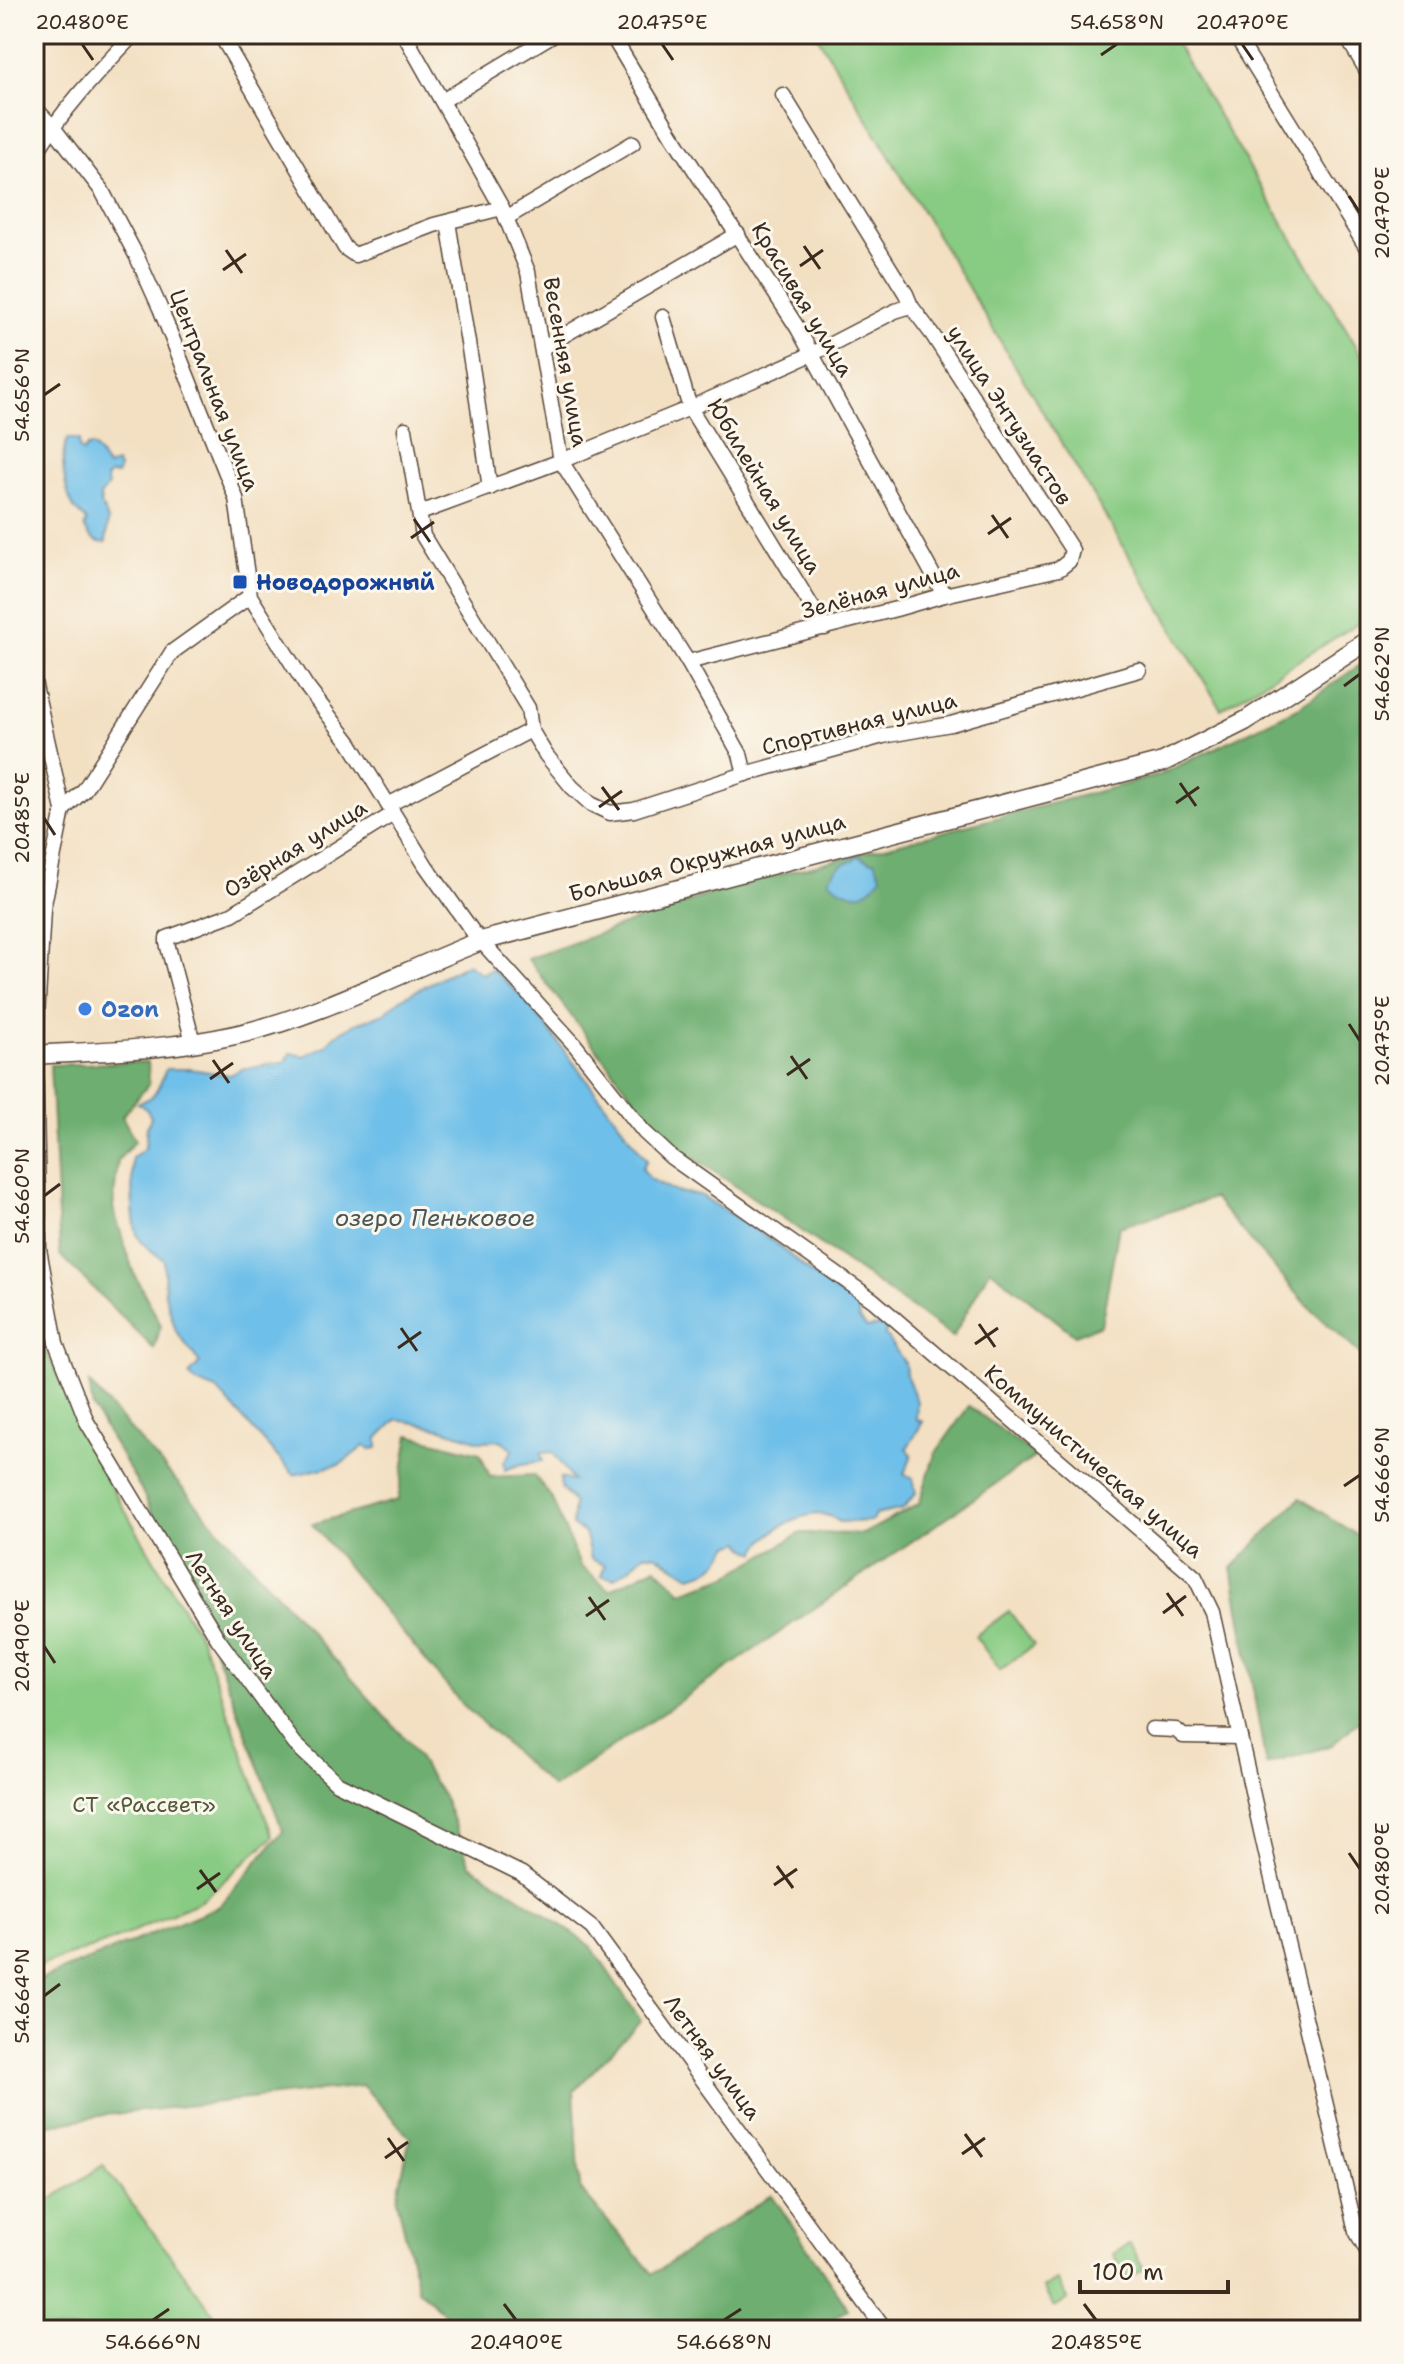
<svg xmlns="http://www.w3.org/2000/svg" width="1404" height="2364" viewBox="0 0 1404 2364" font-family="'Shantell Sans',sans-serif">
<rect width="100%" height="100%" fill="#fbf7ec"/>
<filter id="ink" filterUnits="userSpaceOnUse"><feTurbulence type="fractalNoise" baseFrequency=".0125" numOctaves="2"/><feDisplacementMap in="SourceGraphic" scale="16" xChannelSelector="R" yChannelSelector="G"/><feConvolveMatrix kernelMatrix="1 2 1 2 8 2 1 2 1" color-interpolation-filters="sRGB"/></filter>
<filter id="wash" filterUnits="userSpaceOnUse"><feTurbulence type="fractalNoise" baseFrequency=".006" numOctaves="4" result="noise"/><feDisplacementMap in="SourceGraphic" scale="32" xChannelSelector="R" yChannelSelector="G"/><feGaussianBlur stdDeviation="1.8" result="paint"/><feColorMatrix in="noise" values="0 0 0 0 0 0 0 0 0 0 0 0 0 0 0 0 0 1.4 0 .05"/><feComposite in="paint" operator="in"/></filter>
<g filter="url(#wash)">
<rect width="100%" height="100%" fill="#f3e0c3"/>
<g fill="#88cb83" stroke="#627a50" stroke-width="2">
<polygon points="816,34 1170,34 1370,369 1370,616 1221,709"/>
<polygon points="34,1087 45,1349 114,1492 202,1641 273,1837 201,1901 119,1938 34,1968"/>
<polygon points="1009,1611 1034,1645 1000,1670 975,1636"/>
<polygon points="103,2165 226,2330 34,2330 34,2211"/>
<polygon points="1130,2244 1144,2269 1127,2279 1113,2254"/>
<polygon points="1057,2280 1068,2299 1054,2307 1043,2288"/>
</g>
<g fill="#6eaf71" stroke="#546c48" stroke-width="2">
<polygon points="1370,658 1370,1363 1308,1306 1213,1198 1119,1227 1101,1325 1075,1335 990,1269 953,1337 782,1217 665,1139 528,959 727,888 1157,776 1298,708"/>
<polygon points="148,1062 149,1084 122,1116 135,1141 118,1160 113,1208 134,1274 161,1325 154,1349 60,1255 50,1065"/>
<polygon points="89,1383 409,1743 445,1800 470,1865 520,1897 591,1946 641,2021 574,2091 580,2189 653,2274 772,2195 848,2309 815,2330 462,2330 418,2289 397,2199 410,2137 363,2086 105,2115 34,2128 34,1982 220,1906 283,1831 214,1648 141,1489 93,1409"/>
<polygon points="969,1406 1036,1456 553,1788 461,1703 312,1524 398,1500 409,1435 480,1453 490,1477 534,1475 551,1497 580,1566 610,1590 656,1567 682,1592 728,1576 801,1533 863,1534 919,1504 935,1454"/>
<polygon points="1300,1498 1370,1544 1370,1711 1332,1745 1266,1765 1232,1568"/>
</g>
<g fill="#6ebfe9" stroke="#547484" stroke-width="2">
<path d="M 68,438 L 79,440 L 79,448 L 83,452 L 87,447 L 92,446 C 100,452 101,460 108,467 L 116,463 L 119,468 L 117,475 L 111,474 L 106,478 L 108,486 L 100,496 L 101,504 L 108,520 L 106,542 C 95,544 89,536 84,527 L 87,521 C 84,516 78,513 74,508 C 64,490 59,456 68,438 Z"/>
<path d="M 857,855 L 869,861 L 875,861 L 881,876 C 865,901 848,897 828,880 C 835,869 841,863 854,860 Z"/>
<path d="M 467,964 L 482,974 L 492,969 L 527,1001 L 647,1160 L 642,1168 L 650,1179 L 676,1192 L 700,1195 L 772,1240 L 824,1284 L 857,1305 L 859,1319 L 867,1328 L 887,1324 L 885,1335 L 905,1363 L 906,1374 L 917,1402 L 916,1419 L 923,1422 L 907,1448 L 912,1455 L 904,1474 L 913,1478 L 916,1493 L 903,1509 L 875,1515 L 872,1521 L 839,1522 C 818,1500 765,1529 756,1553 L 745,1548 L 742,1542 L 729,1546 C 719,1564 711,1572 690,1576 L 655,1554 L 644,1554 L 630,1568 L 615,1578 L 601,1576 L 605,1565 L 591,1559 L 584,1532 L 572,1526 L 574,1503 L 561,1488 L 560,1478 L 573,1481 L 553,1452 L 541,1453 L 543,1461 L 521,1464 L 505,1470 L 504,1462 L 513,1450 L 501,1440 L 480,1441 L 439,1428 L 397,1419 L 378,1438 L 378,1448 L 371,1449 L 364,1446 L 341,1464 L 294,1475 L 217,1390 L 196,1382 L 189,1375 L 200,1363 L 176,1331 L 165,1294 L 164,1260 C 155,1253 141,1245 137,1234 C 131,1215 132,1178 132,1158 L 145,1148 L 147,1127 L 151,1117 L 146,1109 L 138,1103 C 157,1098 159,1087 166,1069 L 190,1069 L 229,1075 L 242,1069 L 285,1062 L 291,1053 L 304,1056 L 326,1046 L 334,1036 L 353,1025 L 384,1013 L 402,998 Z"/>
</g>
</g>
<g filter="url(#ink)">
<g fill="none" stroke-linecap="round" stroke-linejoin="round">
<g stroke="#574537" stroke-width="17">
<g id="minor">
<polyline points="220,34 345,248 355,255 434,225 502,208"/>
<polyline points="404,34 502,208 528,272 561,461 688,662 740,754 745,774"/>
<polyline points="611,34 670,132 797,327 944,595"/>
<polyline points="1235,34 1370,253"/>
<polyline points="1345,34 1370,76"/>
<polyline points="442,101 554,34"/>
<polyline points="34,107 52,126 102,191 137,257 160,308 236,498 250,596 306,686 350,743 426,866 473,932 575,1045 644,1132 671,1157 873,1300 1195,1577 1212,1612 1267,1858 1356,2231 1370,2256"/>
<path d="M 34,156 C 62,110 97,73 134,34"/>
<polyline points="506,218 633,143"/>
<polyline points="448,222 473,373 490,488"/>
<polyline points="663,317 690,408 825,628"/>
<polyline points="542,348 738,234"/>
<polyline points="405,429 423,536 528,708 531,730 546,755 572,787 591,804 610,813 634,810 745,774 883,736 951,724 1139,670"/>
<polyline points="420,513 561,461 690,408 812,354 895,311 911,306 906,294 783,95"/>
<polyline points="688,662 896,609 944,595 1059,569 1069,561 1072,550 932,334 911,306"/>
<polyline points="34,681 63,810 43,909 35,1055 39,1249 56,1343 87,1422 218,1639 295,1744 337,1783 522,1874 592,1928 885,2330"/>
<polyline points="388,805 531,730"/>
<polyline points="63,810 84,790 172,652 250,596"/>
<polyline points="193,1042 167,943 167,938 232,914 393,814"/>
<polyline points="1152,1729 1176,1730 1183,1736 1240,1737"/>
</g>
</g>
<g stroke="#574537" stroke-width="21">
<path id="major" d="M 34,1055 C 101,1051 169,1050 235,1035 C 321,1016 400,972 481,941 L 1163,762 L 1245,721 L 1370,639"/>
</g>
<use href="#minor" stroke="#fff" stroke-width="14"/>
<use href="#major" stroke="#fff" stroke-width="18"/>
</g>
</g>
<path fill="none" stroke="#3b2a1e" stroke-width="3" d="M 82,44 L 93,60M 662,44 L 673,60M 1242,44 L 1253,60M 1101,55 L 1117,44M 1349,196 L 1360,213M 804,246 L 820,269M 226,250 L 242,273M 800,266 L 823,250M 223,270 L 246,254M 44,395 L 60,384M 992,515 L 1008,538M 414,519 L 430,542M 988,534 L 1011,518M 411,538 L 434,522M 1344,686 L 1360,674M 1180,783 L 1196,806M 602,787 L 619,810M 1176,803 L 1199,787M 599,807 L 622,791M 44,818 L 55,835M 1349,1024 L 1360,1041M 791,1056 L 807,1079M 213,1060 L 229,1083M 787,1075 L 810,1059M 210,1079 L 233,1063M 44,1196 L 60,1184M 979,1324 L 995,1347M 401,1328 L 417,1351M 975,1344 L 998,1328M 398,1348 L 421,1332M 1344,1486 L 1360,1475M 1167,1593 L 1183,1616M 589,1597 L 605,1620M 1163,1613 L 1186,1596M 586,1616 L 609,1600M 44,1646 L 55,1663M 1349,1853 L 1360,1869M 777,1866 L 793,1888M 200,1870 L 216,1892M 774,1885 L 797,1869M 197,1889 L 220,1873M 44,1996 L 60,1984M 965,2134 L 982,2157M 388,2138 L 404,2161M 962,2154 L 985,2138M 385,2158 L 408,2142M 504,2304 L 516,2320M 1084,2304 L 1096,2320M 153,2320 L 169,2309M 724,2320 L 741,2309"/>
<rect fill="#1a4fb4" stroke="#fbf7ec" stroke-width="3" x="232" y="574" width="16" height="16" rx="4"/>
<circle fill="#3f7fe0" stroke="#fbf7ec" stroke-width="3" cx="85" cy="1009" r="8"/>
<g text-anchor="middle" stroke-width="6" stroke-linejoin="round" paint-order="stroke">
<g font-size="22" fill="#3b2a1e" stroke="#fbf7ec">
<text transform="translate(803 299) rotate(59)" y="8">Красивая улица</text>
<text transform="translate(566 362) rotate(80)" y="8">Весенняя улица</text>
<text transform="translate(215 390) rotate(69)" y="8">Центральная улица</text>
<text transform="translate(1010 415) rotate(57)" y="8">улица Энтузиастов</text>
<text transform="translate(765 486) rotate(59)" y="8">Юбилейная улица</text>
<text transform="translate(880 590) rotate(-15)" y="8">Зелёная улица</text>
<text transform="translate(859 723) rotate(-14)" y="8">Спортивная улица</text>
<text transform="translate(295 848) rotate(-32)" y="8">Озёрная улица</text>
<text transform="translate(707 857) rotate(-15)" y="8">Большая Окружная улица</text>
<text transform="translate(1094 1461) rotate(41)" y="8">Коммунистическая улица</text>
<text transform="translate(232 1614) rotate(57)" y="8">Летняя улица</text>
<text transform="translate(713 2057) rotate(54)" y="8">Летняя улица</text>
</g>
<g font-size="22" font-weight="bold" fill="#164399" stroke="#fbf7ec" text-anchor="start">
<text x="256" y="590">Новодорожный</text>
</g>
<g font-size="22" font-weight="bold" fill="#366cbe" stroke="#fbf7ec" text-anchor="start">
<text x="101" y="1017">Ozon</text>
</g>
<g font-size="22" fill="#525a3c" stroke="#fbf7ec">
<text x="144" y="1812">СТ «Рассвет»</text>
</g>
<g font-size="24" font-style="italic" fill="#4a575b" stroke="#fbf7ec">
<text x="435" y="1226">озеро Пеньковое</text>
</g>
</g>
<rect width="1404" height="2364" fill="none" stroke="#fbf7ec" stroke-width="88"/>
<path d="M1080 2280v12h148v-12" fill="none" stroke="#3b2a1e" stroke-width="4"/>
<text x="1092" y="2280" font-size="24" fill="#3b2a1e" stroke="#fbf7ec" stroke-width="6" paint-order="stroke">100 m</text>
<rect x="44" y="44" width="1316" height="2276" fill="none" stroke="#3b2a1e" stroke-width="3"/>
<g font-size="20" text-anchor="middle" fill="#3b2a1e">
<text x="82" y="29">20.480°E</text>
<text x="662" y="29">20.475°E</text>
<text x="1117" y="29">54.658°N</text>
<text x="1242" y="29">20.470°E</text>
<text transform="translate(1382 213) rotate(-90)" y="7">20.470°E</text>
<text transform="translate(22 395) rotate(-90)" y="7">54.656°N</text>
<text transform="translate(1382 674) rotate(-90)" y="7">54.662°N</text>
<text transform="translate(22 818) rotate(-90)" y="7">20.485°E</text>
<text transform="translate(1382 1041) rotate(-90)" y="7">20.475°E</text>
<text transform="translate(22 1196) rotate(-90)" y="7">54.660°N</text>
<text transform="translate(1382 1475) rotate(-90)" y="7">54.666°N</text>
<text transform="translate(22 1646) rotate(-90)" y="7">20.490°E</text>
<text transform="translate(1382 1869) rotate(-90)" y="7">20.480°E</text>
<text transform="translate(22 1996) rotate(-90)" y="7">54.664°N</text>
<text x="153" y="2349">54.666°N</text>
<text x="516" y="2349">20.490°E</text>
<text x="724" y="2349">54.668°N</text>
<text x="1096" y="2349">20.485°E</text>
</g>
</svg>
